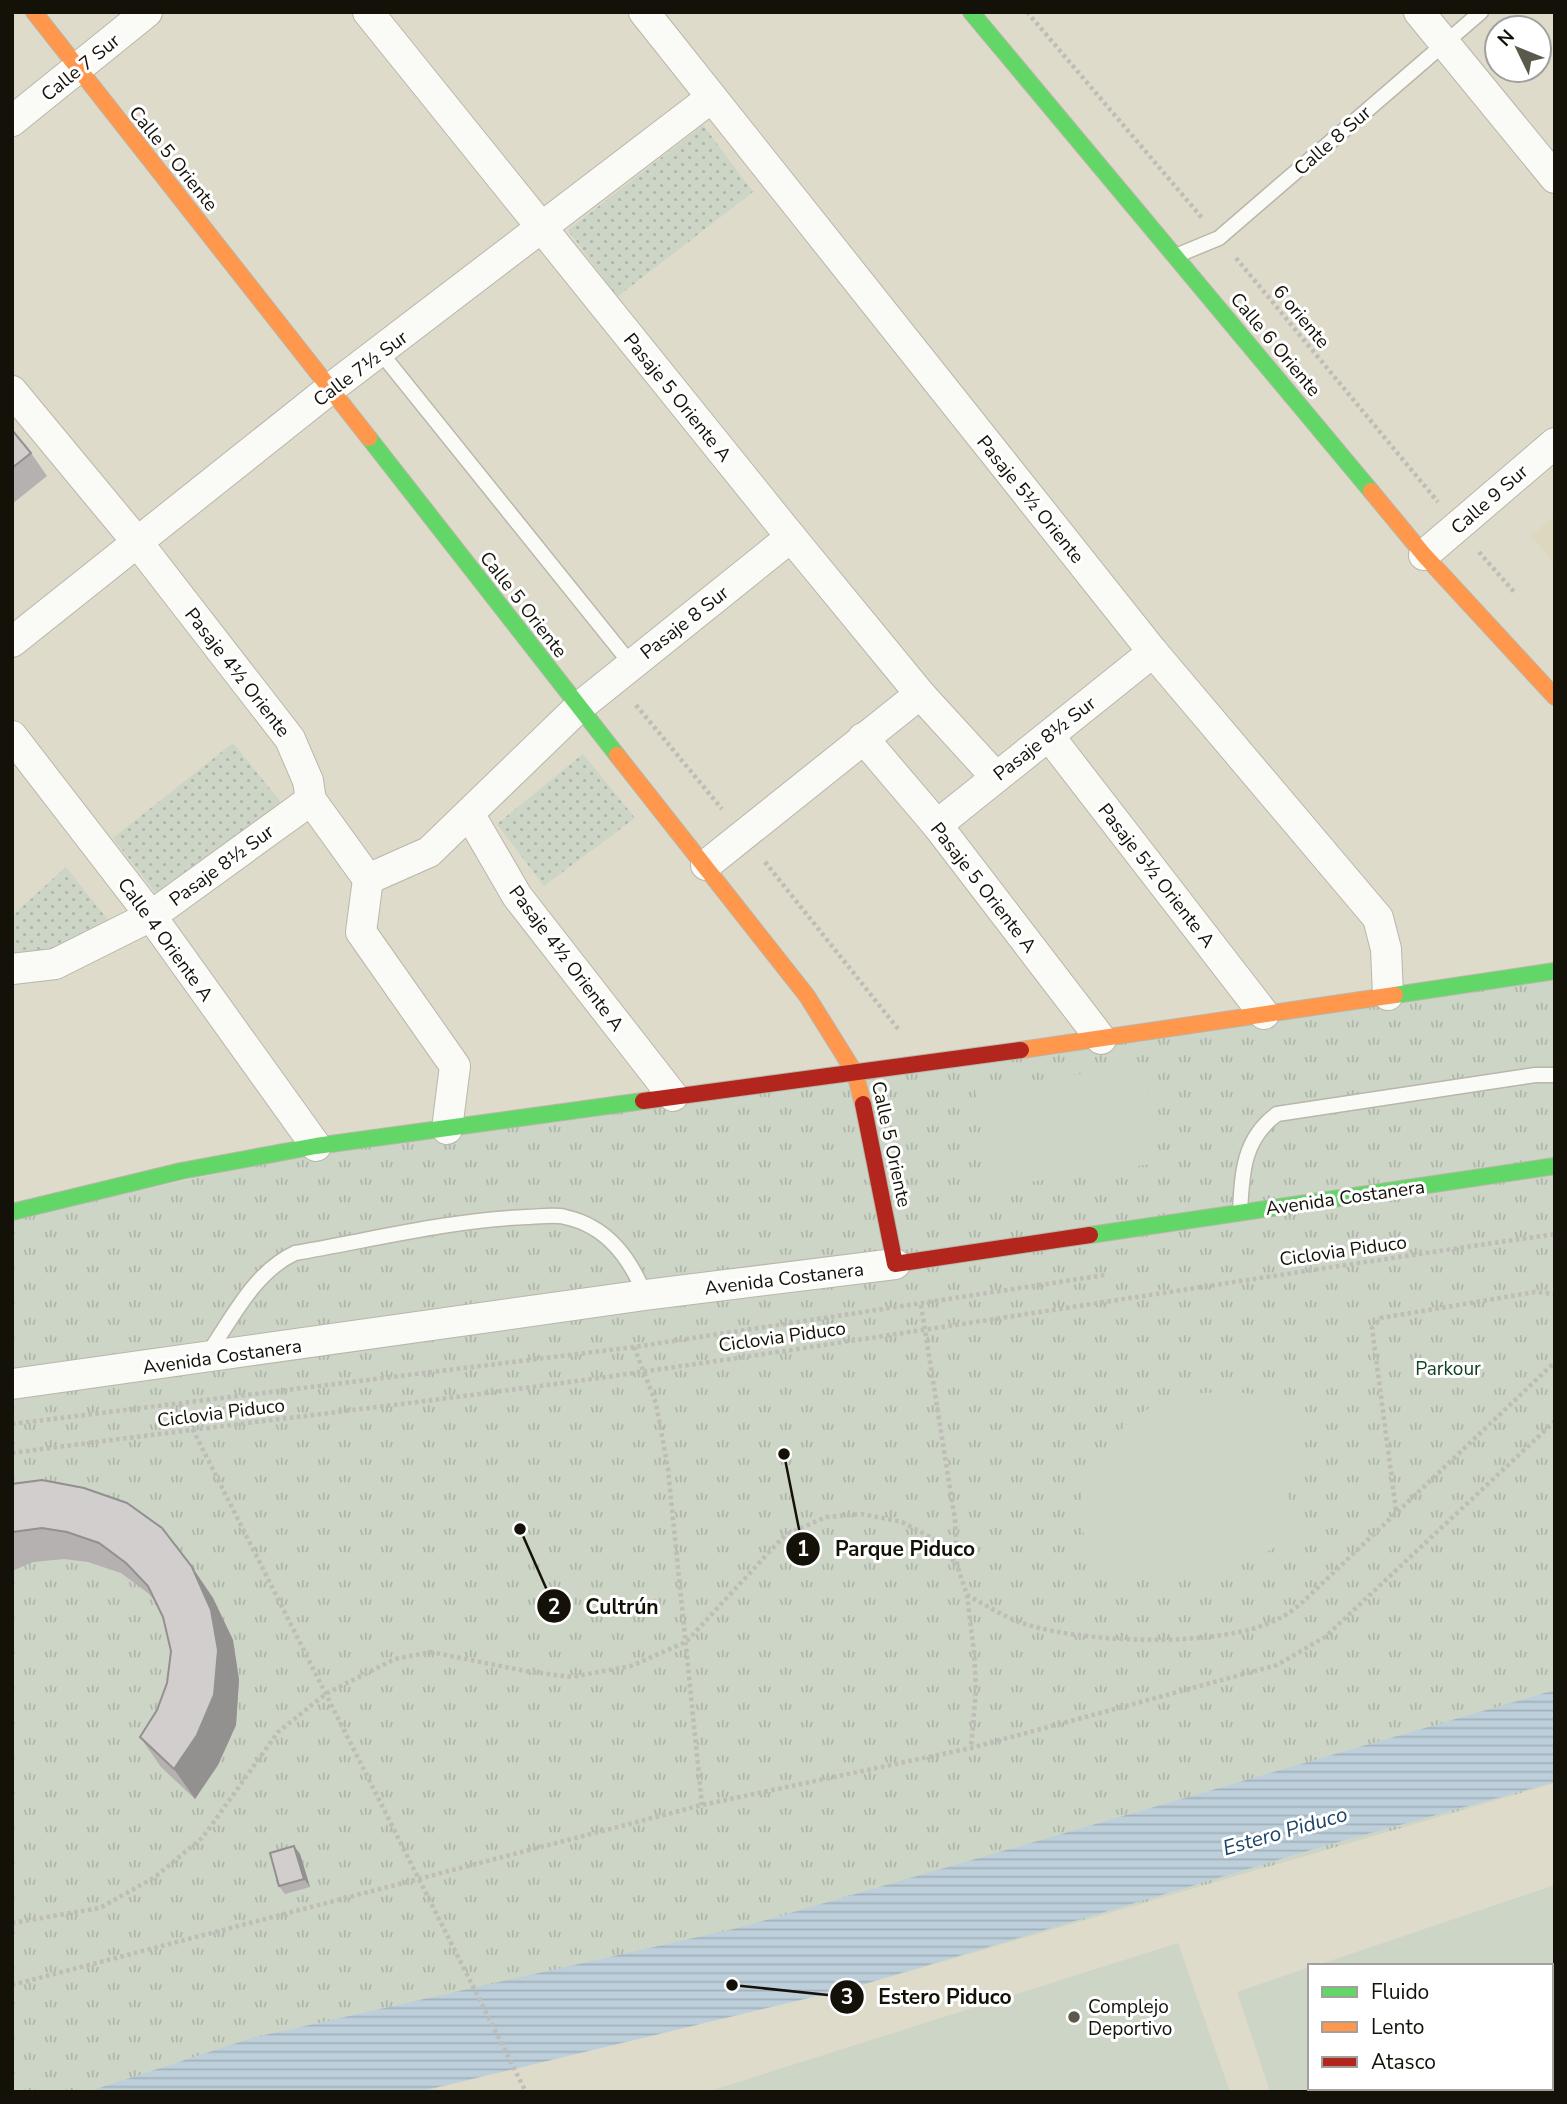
<svg xmlns="http://www.w3.org/2000/svg" width="1567" height="2104" viewBox="0 0 1567 2104" font-family="'Nunito Sans',sans-serif">
<defs>
<pattern id="grass-dots" width="8" height="8" patternUnits="userSpaceOnUse" patternTransform="scale(1.75)"><rect width="8" height="8" fill="#ccd5c6"/><path d="M2 2h.1M6 6h.1" fill="none" stroke="#aeb6a9" stroke-width="1.8" stroke-linecap="round"/></pattern>
<pattern id="park-tufts" width="24" height="20" patternUnits="userSpaceOnUse" patternTransform="scale(1.75)"><rect width="24" height="20" fill="#ccd5c6"/><path d="M3 7l-1-3M5 7V3M7 7l1-3M15 17l-1-3M17 17v-4M19 17l1-3" fill="none" stroke="#aeb6a9"/></pattern>
<pattern id="water-rules" width="6" height="5" patternUnits="userSpaceOnUse" patternTransform="scale(1.75)"><rect width="6" height="5" fill="#bdcfdb"/><path d="M0 2.5h6" fill="none" stroke="#a2b1ba"/></pattern>
</defs>
<rect width="100%" height="100%" fill="#dedbcb"/>
<polygon fill="#ddd8bd" points="1555,516 1555,564 1531,536"/>
<g fill="url(#grass-dots)">
<polygon points="703,125 753,192 617,297 568,230"/>
<polygon points="233,743 288,811 162,901 113,838"/>
<polygon points="583,754 635,818 544,886 497,824"/>
<polygon points="66,867 111,924 36,963 12,964 12,916"/>
</g>
<polygon fill="url(#park-tufts)" points="1555,976 1555,1783 907,1972 358,2092 12,2092 12,1217 311,1154"/>
<g fill="#ccd5c6">
<polygon points="1144,1064 1159,1163 989,1188 975,1090"/>
<path d="M 1223,1392 C 1240,1393 1261,1393 1277,1400 C 1298,1411 1312,1444 1300,1466 C 1296,1474 1288,1479 1282,1485 L 1303,1528 C 1247,1575 1170,1583 1102,1567 C 1093,1553 1084,1540 1081,1523 C 1073,1472 1124,1414 1169,1399 C 1187,1393 1205,1393 1223,1392 Z"/>
<polygon points="1555,1885 1555,2092 1270,2092 1237,1992 1310,1967 1310,2088 1551,2088 1551,1966 1315,1966"/>
<polygon points="1178,1943 1230,2092 707,2092"/>
</g>
<polygon fill="url(#water-rules)" points="1555,1690 1555,1782 1324,1846 855,1987 418,2092 87,2092 252,2038 742,1927"/>
<g fill="none" stroke-linecap="round" stroke-linejoin="round">
<g stroke="#b9b6aa" stroke-width="17">
<g id="lane">
<polyline points="1178,255 1219,238 1481,12"/>
<polyline points="381,353 631,664"/>
<path d="M 1240,1212 C 1242,1173 1243,1139 1277,1114 L 1535,1075 L 1555,1075"/>
<path d="M 207,1355 C 232,1319 254,1272 295,1253 C 371,1240 450,1220 527,1217 C 539,1217 554,1214 565,1217 C 607,1226 630,1258 645,1295"/>
</g>
</g>
<g stroke="#b9b6aa" stroke-width="32">
<g id="street">
<polyline points="368,12 791,537 920,694 995,776"/>
<polyline points="644,12 1153,652 1378,918 1386,949 1388,995"/>
<polyline points="1419,12 1555,178"/>
<polyline points="12,121 147,12"/>
<polyline points="12,391 138,543 290,739 308,781 311,800 368,879 361,932 455,1066 447,1129"/>
<polyline points="1424,555 1555,443"/>
<polyline points="12,642 331,388 711,98"/>
<polyline points="12,736 151,916 316,1146"/>
<polyline points="1049,736 1264,1014"/>
<polyline points="863,738 937,825 1101,1039"/>
<polyline points="470,815 517,896 673,1096"/>
<polyline points="937,825 1153,652"/>
<polyline points="706,865 920,694"/>
<polyline points="368,879 429,852 578,708 791,537"/>
<polyline points="12,969 55,964 151,916 311,800"/>
<polyline points="12,1384 645,1295 895,1264"/>
</g>
</g>
<g stroke="#b9b6aa" stroke-width="18">
<g id="fast">
<polyline points="971,12 1371,491"/>
<polyline points="369,438 617,755"/>
<polyline points="1395,995 1555,971"/>
<polyline points="12,1212 181,1171 316,1146 643,1101"/>
<polyline points="1090,1235 1555,1166"/>
</g>
</g>
<g stroke="#b9b6aa" stroke-width="18">
<g id="slow">
<polyline points="34,12 369,438"/>
<polyline points="1371,491 1424,555 1555,697"/>
<polyline points="617,755 807,996 855,1073 863,1104"/>
<polyline points="1021,1050 1395,995"/>
</g>
</g>
<g stroke="#b9b6aa" stroke-width="18">
<g id="jam">
<polyline points="643,1101 1021,1050"/>
<polyline points="863,1104 895,1264 1090,1235"/>
</g>
</g>
<g stroke="#bebdb8" stroke-width="4.5" stroke-dasharray="3.5 3.5" stroke-linecap="butt">
<polyline points="1027,12 1203,219"/>
<polyline points="1236,258 1438,502"/>
<polyline points="1479,552 1515,593"/>
<polyline points="636,705 722,809"/>
<polyline points="765,862 899,1030"/>
<polyline points="921,1305 955,1520 957,1565 967,1595 974,1652 976,1690 971,1748"/>
<polyline points="634,1347 656,1403 668,1469 702,1805"/>
<polyline points="180,1404 526,2092"/>
<polyline points="12,1424 634,1347 1105,1275"/>
<path d="M 12,1453 C 222,1425 432,1402 641,1372 C 946,1328 1250,1278 1555,1234"/>
<polyline points="1396,1510 1372,1328 1381,1318 1535,1292 1555,1294"/>
<path d="M 967,1595 C 982,1603 998,1613 1014,1620 C 1073,1644 1222,1649 1278,1619 C 1291,1613 1302,1603 1312,1593 L 1555,1362"/>
<polyline points="12,1923 100,1908 155,1877 203,1837 278,1732 327,1693 395,1659 431,1652 525,1671 571,1677 631,1666 686,1642 785,1535 826,1517 862,1514 902,1522 934,1539 957,1565"/>
<polyline points="12,1985 702,1805 971,1748 1277,1665 1325,1637 1555,1421"/>
</g>
<use href="#lane" stroke="#fafaf7" stroke-width="14"/>
<use href="#street" stroke="#fafaf7" stroke-width="30"/>
<use href="#fast" stroke="#63d668" stroke-width="16"/>
<use href="#slow" stroke="#ff974d" stroke-width="16"/>
<use href="#jam" stroke="#b3261e" stroke-width="16"/>
</g>
<g fill="#b5b1b0">
<polygon points="12,430 31,453 47,476 12,504"/>
<polygon points="12,1484 192,1567 213,1598 233,1640 239,1680 236,1725 218,1765 195,1799 161,1767 140,1737 157,1710 167,1683 171,1651 163,1617 156,1602 148,1593 121,1573 88,1562 64,1559 33,1562 12,1571"/>
<polygon points="294,1846 300,1854 310,1887 285,1894 279,1886"/>
</g>
<g fill="#939090">
<polygon points="192,1567 213,1598 233,1640 239,1680 236,1725 218,1765 195,1799 174,1769"/>
<polygon points="294,1846 300,1854 310,1887 304,1879"/>
</g>
<g fill="#d2cecd" stroke="#939090" stroke-width="2">
<polygon points="12,430 31,453 12,468"/>
<polygon points="42,1480 84,1488 127,1503 162,1528 192,1567 211,1610 218,1650 214,1695 197,1735 174,1769 140,1737 157,1710 167,1683 171,1651 163,1617 148,1586 126,1563 99,1543 67,1532 42,1528 12,1532 12,1484"/>
<polygon points="294,1846 304,1879 279,1886 270,1853"/>
</g>
<circle fill="#5b584c" stroke="#fff" stroke-width="2.5" cx="1074" cy="2017" r="7"/>
<g text-anchor="middle" stroke-width="6" stroke-linejoin="round" paint-order="stroke">
<g font-size="19" fill="#141208" stroke="#fff">
<text transform="translate(80 67) rotate(-39)" y="7">Calle 7 Sur</text>
<text transform="translate(1332 140) rotate(-41)" y="7">Calle 8 Sur</text>
<text transform="translate(174 158) rotate(51)" y="7">Calle 5 Oriente</text>
<text transform="translate(1302 316) rotate(50)" y="7">6 oriente</text>
<text transform="translate(1276 344) rotate(50)" y="7">Calle 6 Oriente</text>
<text transform="translate(360 368) rotate(-37)" y="7">Calle 7½ Sur</text>
<text transform="translate(678 397) rotate(51)" y="7">Pasaje 5 Oriente A</text>
<text transform="translate(1031 499) rotate(51)" y="7">Pasaje 5½ Oriente</text>
<text transform="translate(1489 499) rotate(-41)" y="7">Calle 9 Sur</text>
<text transform="translate(524 604) rotate(52)" y="7">Calle 5 Oriente</text>
<text transform="translate(684 622) rotate(-38)" y="7">Pasaje 8 Sur</text>
<text transform="translate(238 672) rotate(52)" y="7">Pasaje 4½ Oriente</text>
<text transform="translate(1044 738) rotate(-38)" y="7">Pasaje 8½ Sur</text>
<text transform="translate(221 865) rotate(-36)" y="7">Pasaje 8½ Sur</text>
<text transform="translate(1157 875) rotate(52)" y="7">Pasaje 5½ Oriente A</text>
<text transform="translate(984 887) rotate(52)" y="7">Pasaje 5 Oriente A</text>
<text transform="translate(166 939) rotate(54)" y="7">Calle 4 Oriente A</text>
<text transform="translate(567 958) rotate(53)" y="7">Pasaje 4½ Oriente A</text>
<text transform="translate(892 1144) rotate(78)" y="7">Calle 5 Oriente</text>
<text transform="translate(1345 1197) rotate(-8)" y="7">Avenida Costanera</text>
<text transform="translate(1343 1250) rotate(-8)" y="7">Ciclovia Piduco</text>
<text transform="translate(784 1278) rotate(-7)" y="7">Avenida Costanera</text>
<text transform="translate(782 1336) rotate(-8)" y="7">Ciclovia Piduco</text>
<text transform="translate(222 1356) rotate(-8)" y="7">Avenida Costanera</text>
<text transform="translate(221 1412) rotate(-7)" y="7">Ciclovia Piduco</text>
</g>
<g font-size="19" fill="#114122" stroke="#fff">
<text x="1448" y="1375">Parkour</text>
</g>
<g font-size="19" fill="#141208" stroke="#fff" text-anchor="start">
<text x="1088" y="2013">Complejo<tspan x="1088" dy="22">Deportivo</tspan></text>
</g>
<g font-size="21" font-style="italic" fill="#1c4568" stroke="#fff">
<text transform="translate(1285 1831) rotate(-16)" y="7">Estero Piduco</text>
</g>
</g>
<path fill="none" stroke="#141208" stroke-width="2.5" d="M784 1454L803 1549M520 1529L554 1606M732 1985L847 1997"/>
<g fill="#141208" stroke="#fff" stroke-width="2.5">
<circle cx="784" cy="1454" r="7"/>
<circle cx="520" cy="1529" r="7"/>
<circle cx="732" cy="1985" r="7"/>
<circle cx="803" cy="1549" r="18"/>
<circle cx="554" cy="1606" r="18"/>
<circle cx="847" cy="1997" r="18"/>
</g>
<g font-size="21" text-anchor="middle" font-weight="bold" fill="#fff">
<text x="803" y="1556">1</text>
<text x="554" y="1614">2</text>
<text x="847" y="2004">3</text>
</g>
<g font-size="21" text-anchor="middle" font-weight="bold" fill="#141208" stroke="#fff" stroke-width="6" stroke-linejoin="round" paint-order="stroke">
<text x="905" y="1556">Parque Piduco</text>
<text x="622" y="1614">Cultrún</text>
<text x="945" y="2004">Estero Piduco</text>
</g>
<rect width="1567" height="2104" fill="none" stroke="#141208" stroke-width="28"/>
<rect x="1308" y="1964" width="245" height="126" fill="#ffffff" stroke="#a1a09c" stroke-width="2"/>
<rect x="1322" y="1987" width="35" height="10" fill="#63d668" stroke="#a1a09c" stroke-width="2"/>
<text x="1371" y="1999" font-size="21" fill="#141208">Fluido</text>
<rect x="1322" y="2022" width="35" height="10" fill="#ff974d" stroke="#a1a09c" stroke-width="2"/>
<text x="1371" y="2034" font-size="21" fill="#141208">Lento</text>
<rect x="1322" y="2057" width="35" height="10" fill="#b3261e" stroke="#a1a09c" stroke-width="2"/>
<text x="1371" y="2069" font-size="21" fill="#141208">Atasco</text>
<g transform="translate(1518 49) rotate(313)"><circle r="33" fill="#ffffff" stroke="#a1a09c" stroke-width="2"/>
<path d="M0-5L12 26L0 18L-12 26Z" fill="#5b584c"/>
<text y="-10" font-size="19" font-weight="bold" text-anchor="middle" fill="#141208">N</text>
</g>
</svg>
